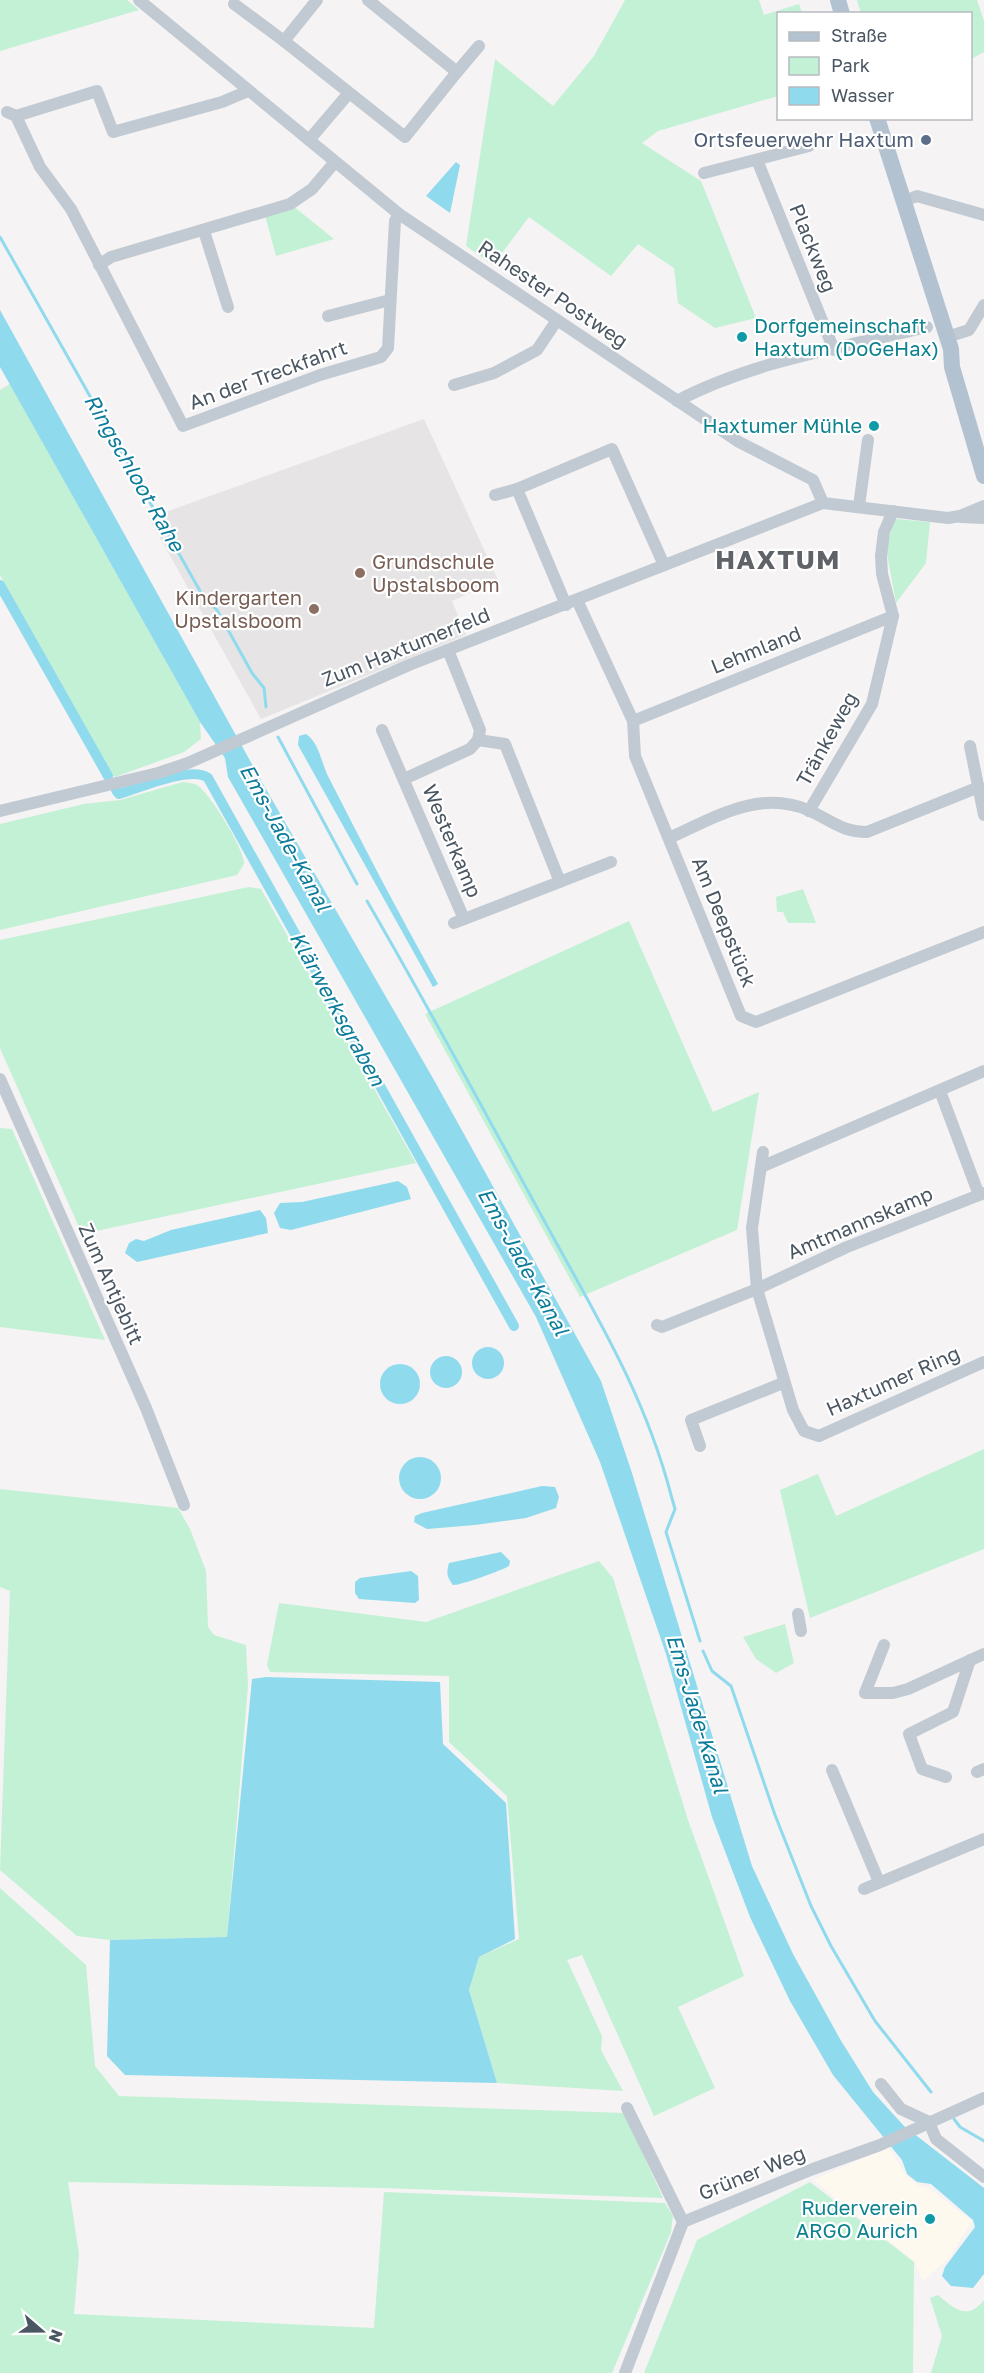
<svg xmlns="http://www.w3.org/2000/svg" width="984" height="2373" viewBox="0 0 984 2373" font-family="'Golos Text',sans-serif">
<rect width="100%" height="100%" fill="#f5f3f3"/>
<polygon fill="#fdf9ef" points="889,2147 906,2175 918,2185 929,2188 972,2221 951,2256 923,2282 915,2262 813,2180"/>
<polygon fill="#e6e4e5" points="424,419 498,580 452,601 466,635 261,719 149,518"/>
<g fill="#c3f1d5">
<polygon points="0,0 127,0 139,10 0,51"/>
<polygon points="625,0 759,0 764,15 799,4 802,13 778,14 778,96 658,131 642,143 701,181 756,318 715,328 678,303 674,268 638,244 611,276 529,217 493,265 466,246 495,59 553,106 594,56"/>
<polygon points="857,0 977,0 984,21 984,52 971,59 970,14 861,13"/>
<polygon points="293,206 334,239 276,256 265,215"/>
<polygon points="10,384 200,722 201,739 184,752 115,777 109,773 0,575 0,390"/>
<polygon points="895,519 930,522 926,563 896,603 886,548"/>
<path d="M 183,782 C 188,783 193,783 197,785 C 209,792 245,850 244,864 L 237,875 L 0,930 L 0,824 L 84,804 L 120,800 Z"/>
<polygon points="249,887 261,889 416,1163 82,1234 0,1048 0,940"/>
<polygon points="803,889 816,923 788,923 783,912 777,912 776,897"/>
<polygon points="629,921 713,1112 759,1092 737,1230 580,1297 425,1014"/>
<polygon points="0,1128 12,1129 105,1340 0,1327"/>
<polygon points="984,1449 984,1549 810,1618 780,1490 818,1474 836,1516"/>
<polygon points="0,1489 178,1508 190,1529 206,1571 208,1627 214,1635 246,1645 248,1686 227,1937 110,1940 77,1936 0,1870 10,1591 0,1587"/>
<polygon points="599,1561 613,1578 688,1820 744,1976 678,2007 715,2088 654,2116 582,1955 567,1960 602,2036 601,2050 623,2091 497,2083 469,1990 479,1957 519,1939 507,1796 449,1742 449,1676 270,1672 267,1665 279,1603 426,1622"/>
<polygon points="785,1624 794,1663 776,1673 756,1659 743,1637"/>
<polygon points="0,1888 86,1965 95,2066 119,2096 624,2113 663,2198 383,2188 68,2182 79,2254 74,2314 374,2328 384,2192 665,2203 673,2216 671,2232 612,2373 0,2373"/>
<polygon points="810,2182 914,2262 913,2373 644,2373 697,2240"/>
<path d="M 938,2295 C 955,2309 967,2321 984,2300 L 984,2373 L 931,2373 L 942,2336 L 930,2298 Z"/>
</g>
<g fill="#90daee">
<polygon points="456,162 460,165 450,213 426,196"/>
<polygon points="0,310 263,784 434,1080 601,1381 632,1473 752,1866 793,1954 840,2039 873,2092 904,2126 984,2188 984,2274 973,2288 951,2286 942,2276 945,2267 975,2227 973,2220 931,2184 917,2182 907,2174 902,2160 833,2075 790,2001 750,1917 712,1817 666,1654 600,1462 536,1317 228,777 225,758 200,722 0,367"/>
<path d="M 306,734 C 320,744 321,763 329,778 C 364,847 400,916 438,984 L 433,987 L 298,745 L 299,736 Z"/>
<polygon points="398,1181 407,1187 411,1199 291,1230 280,1228 274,1213 280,1203 302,1202"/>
<polygon points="260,1210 266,1218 268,1233 137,1262 125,1253 129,1243 136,1239 144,1241 171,1230"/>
<circle cx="488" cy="1363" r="16"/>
<circle cx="446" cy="1372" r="16"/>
<circle cx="400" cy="1384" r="20"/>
<circle cx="420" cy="1478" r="21"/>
<polygon points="542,1486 555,1487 559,1497 556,1508 526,1518 475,1525 427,1529 414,1522 415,1516 422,1513"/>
<path d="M 501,1552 L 510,1561 L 509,1566 C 503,1570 459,1586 453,1585 C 447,1577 446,1573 449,1563 Z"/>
<polygon points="411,1571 418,1576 419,1600 415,1603 359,1599 355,1593 355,1582 360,1578"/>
<polygon points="266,1677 440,1682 443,1744 506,1803 515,1939 479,1957 469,1990 497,2083 125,2075 107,2056 110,1940 227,1937 252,1679"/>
</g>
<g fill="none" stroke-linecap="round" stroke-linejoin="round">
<g stroke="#90daee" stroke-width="3">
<polyline points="0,237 204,598 217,610 252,673 264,688 266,707"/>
<polyline points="278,737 357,884"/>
<path d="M 367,901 C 431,1011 491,1124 552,1235 C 600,1322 646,1399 671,1495 L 675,1509 L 666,1532 L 700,1641"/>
<polyline points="703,1651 712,1671 731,1686 775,1815 811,1906 831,1946 875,2021 931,2092"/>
<polyline points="954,2119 960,2127 984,2141"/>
</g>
<g stroke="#90daee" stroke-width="10">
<polyline points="0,585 108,776"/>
<path d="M 116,790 L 119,794 C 139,788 192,765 208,778 L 514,1326"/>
</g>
<g stroke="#c1cad2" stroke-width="12">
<polyline points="139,0 399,214 739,442 813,480 823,503"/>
<polyline points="234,4 284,41 405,137 457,72 368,0"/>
<polyline points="284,41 317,0"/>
<polyline points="457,72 479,46"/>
<polyline points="7,112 16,116 40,167 71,209 183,426 320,375 381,357 388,348 395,221 399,214"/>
<polyline points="16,116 97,91 113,132 222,102 248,91"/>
<polyline points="309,140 349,93"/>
<polyline points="757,160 834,350"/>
<polyline points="704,173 809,146"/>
<polyline points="904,201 917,196 984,215"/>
<polyline points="204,231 228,307"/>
<polyline points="99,265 111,257 290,204 312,189 335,162"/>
<polyline points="328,316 390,300"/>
<polyline points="947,337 969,330 984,305"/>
<polyline points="454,385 494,373 537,350 557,320"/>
<path d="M 677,401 C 753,361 844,347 927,327"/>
<polyline points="495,495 517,489"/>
<polyline points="859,506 868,440"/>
<polyline points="961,517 984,518"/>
<polyline points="577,600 633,721 635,756 741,1016 756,1022 984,932"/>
<polyline points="566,605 517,489 612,449 664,565"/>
<polyline points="633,721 893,616"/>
<polyline points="382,730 464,919"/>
<polyline points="478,740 505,744 560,882"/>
<polyline points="970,746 984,815"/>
<polyline points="404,779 470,749 478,740 480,730 448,650"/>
<polyline points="0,811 158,773 188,763 409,665 823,503 948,518 960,516 984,506"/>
<polyline points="809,811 872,704 893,616 882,574 881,556 884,532 893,511"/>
<path d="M 669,838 C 714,818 759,789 808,810 C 831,820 841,832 867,832 L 979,787"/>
<polyline points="454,923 611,862"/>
<polyline points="0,1079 146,1408 184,1505"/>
<polyline points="940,1091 979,1195"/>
<polyline points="763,1152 752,1228 757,1289 793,1410 804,1431 819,1436 984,1362"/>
<polyline points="761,1167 984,1071"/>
<polyline points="657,1325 662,1327 757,1289 847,1247 984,1193"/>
<polyline points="700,1446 691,1420 783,1383"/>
<polyline points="798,1614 801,1631"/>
<polyline points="884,1645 865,1693 893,1693 908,1689 984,1654"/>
<polyline points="832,1770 879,1882"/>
<polyline points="977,1772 984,1769"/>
<polyline points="946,1777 922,1769 909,1734 953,1712 970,1660"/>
<polyline points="864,1889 984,1839"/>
<polyline points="881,2084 901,2109 929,2122"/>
<polyline points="627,2108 683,2222"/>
<polyline points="929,2122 936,2139 984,2177"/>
<polyline points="625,2373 683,2222 813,2169 880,2145 984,2098"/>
</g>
<g stroke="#b3c2d1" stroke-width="16">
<polyline points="838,0 842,14"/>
<polyline points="877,118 951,349 952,367 984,476"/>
</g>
</g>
<circle fill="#5c6f8a" stroke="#fff" stroke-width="2" cx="926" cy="140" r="6"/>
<g fill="#0f9aa8" stroke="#fff" stroke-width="2">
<circle cx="742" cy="337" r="6"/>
<circle cx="874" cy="426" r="6"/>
<circle cx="930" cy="2219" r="6"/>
</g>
<g fill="#8d6e63" stroke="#fff" stroke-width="2">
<circle cx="360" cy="573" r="6"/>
<circle cx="314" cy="609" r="6"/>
</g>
<g text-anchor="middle" stroke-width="4.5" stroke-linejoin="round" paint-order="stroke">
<g font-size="20" fill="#4e5e75" stroke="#fff" text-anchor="end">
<text x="914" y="147">Ortsfeuerwehr Haxtum</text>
</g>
<g font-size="20" fill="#4a5661" stroke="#fff">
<text transform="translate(813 248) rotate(68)" y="7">Plackweg</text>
<text transform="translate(553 294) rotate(34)" y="7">Rahester Postweg</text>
<text transform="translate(268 375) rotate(-20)" y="7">An der Treckfahrt</text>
<text transform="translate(406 647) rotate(-22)" y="7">Zum Haxtumerfeld</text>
<text transform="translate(756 650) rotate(-22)" y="7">Lehmland</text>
<text transform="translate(827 739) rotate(-61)" y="7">Tränkeweg</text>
<text transform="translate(452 841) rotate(67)" y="7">Westerkamp</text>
<text transform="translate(724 922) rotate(68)" y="7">Am Deepstück</text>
<text transform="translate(860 1223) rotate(-23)" y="7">Amtmannskamp</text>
<text transform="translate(111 1284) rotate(66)" y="7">Zum Antjebitt</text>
<text transform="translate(893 1381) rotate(-24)" y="7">Haxtumer Ring</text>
<text transform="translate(752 2173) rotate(-22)" y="7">Grüner Weg</text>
</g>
<g font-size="20" fill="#0d838f" stroke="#fff" text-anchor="end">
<text x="754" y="333" text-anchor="start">Dorfgemeinschaft<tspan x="754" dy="23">Haxtum (DoGeHax)</tspan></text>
<text x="862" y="433">Haxtumer Mühle</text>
<text x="918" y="2215">Ruderverein<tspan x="918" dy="23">ARGO Aurich</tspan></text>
</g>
<g font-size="20" fill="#785e54" stroke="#fff" text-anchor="start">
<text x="372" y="569">Grundschule<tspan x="372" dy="23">Upstalsboom</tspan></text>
<text x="302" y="605" text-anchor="end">Kindergarten<tspan x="302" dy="23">Upstalsboom</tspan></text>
</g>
<g font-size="21" font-style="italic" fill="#0c7c9b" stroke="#fff">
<text transform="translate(134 473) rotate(60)" y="7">Ringschloot Rahe</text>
<text transform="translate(285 838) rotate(61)" y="7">Ems-Jade-Kanal</text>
<text transform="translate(337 1009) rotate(61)" y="7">Klärwerksgraben</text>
<text transform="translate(523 1262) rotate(61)" y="7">Ems-Jade-Kanal</text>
<text transform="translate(697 1714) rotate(73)" y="7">Ems-Jade-Kanal</text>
</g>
<g font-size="26" font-weight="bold" letter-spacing="1.5" fill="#5f6368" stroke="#fff">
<text x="778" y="569">HAXTUM</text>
</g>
</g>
<rect x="777" y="12" width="195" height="108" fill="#ffffff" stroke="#b7bbc0" stroke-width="1.5"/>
<rect x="789" y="32" width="30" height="9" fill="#b3c2d1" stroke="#b7bbc0" stroke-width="1.5"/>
<text x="831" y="42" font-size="18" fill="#4a5661">Straße</text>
<rect x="789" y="57" width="30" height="18" fill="#c3f1d5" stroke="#b7bbc0" stroke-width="1.5"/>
<text x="831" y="72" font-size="18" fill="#4a5661">Park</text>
<rect x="789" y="87" width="30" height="18" fill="#90daee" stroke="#b7bbc0" stroke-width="1.5"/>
<text x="831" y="102" font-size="18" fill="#4a5661">Wasser</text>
<g transform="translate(42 2331) rotate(110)" stroke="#ffffff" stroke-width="4.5" paint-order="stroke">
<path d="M0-4.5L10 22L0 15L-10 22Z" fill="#4a5661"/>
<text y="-9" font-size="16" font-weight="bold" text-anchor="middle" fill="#4a5661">N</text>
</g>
</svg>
